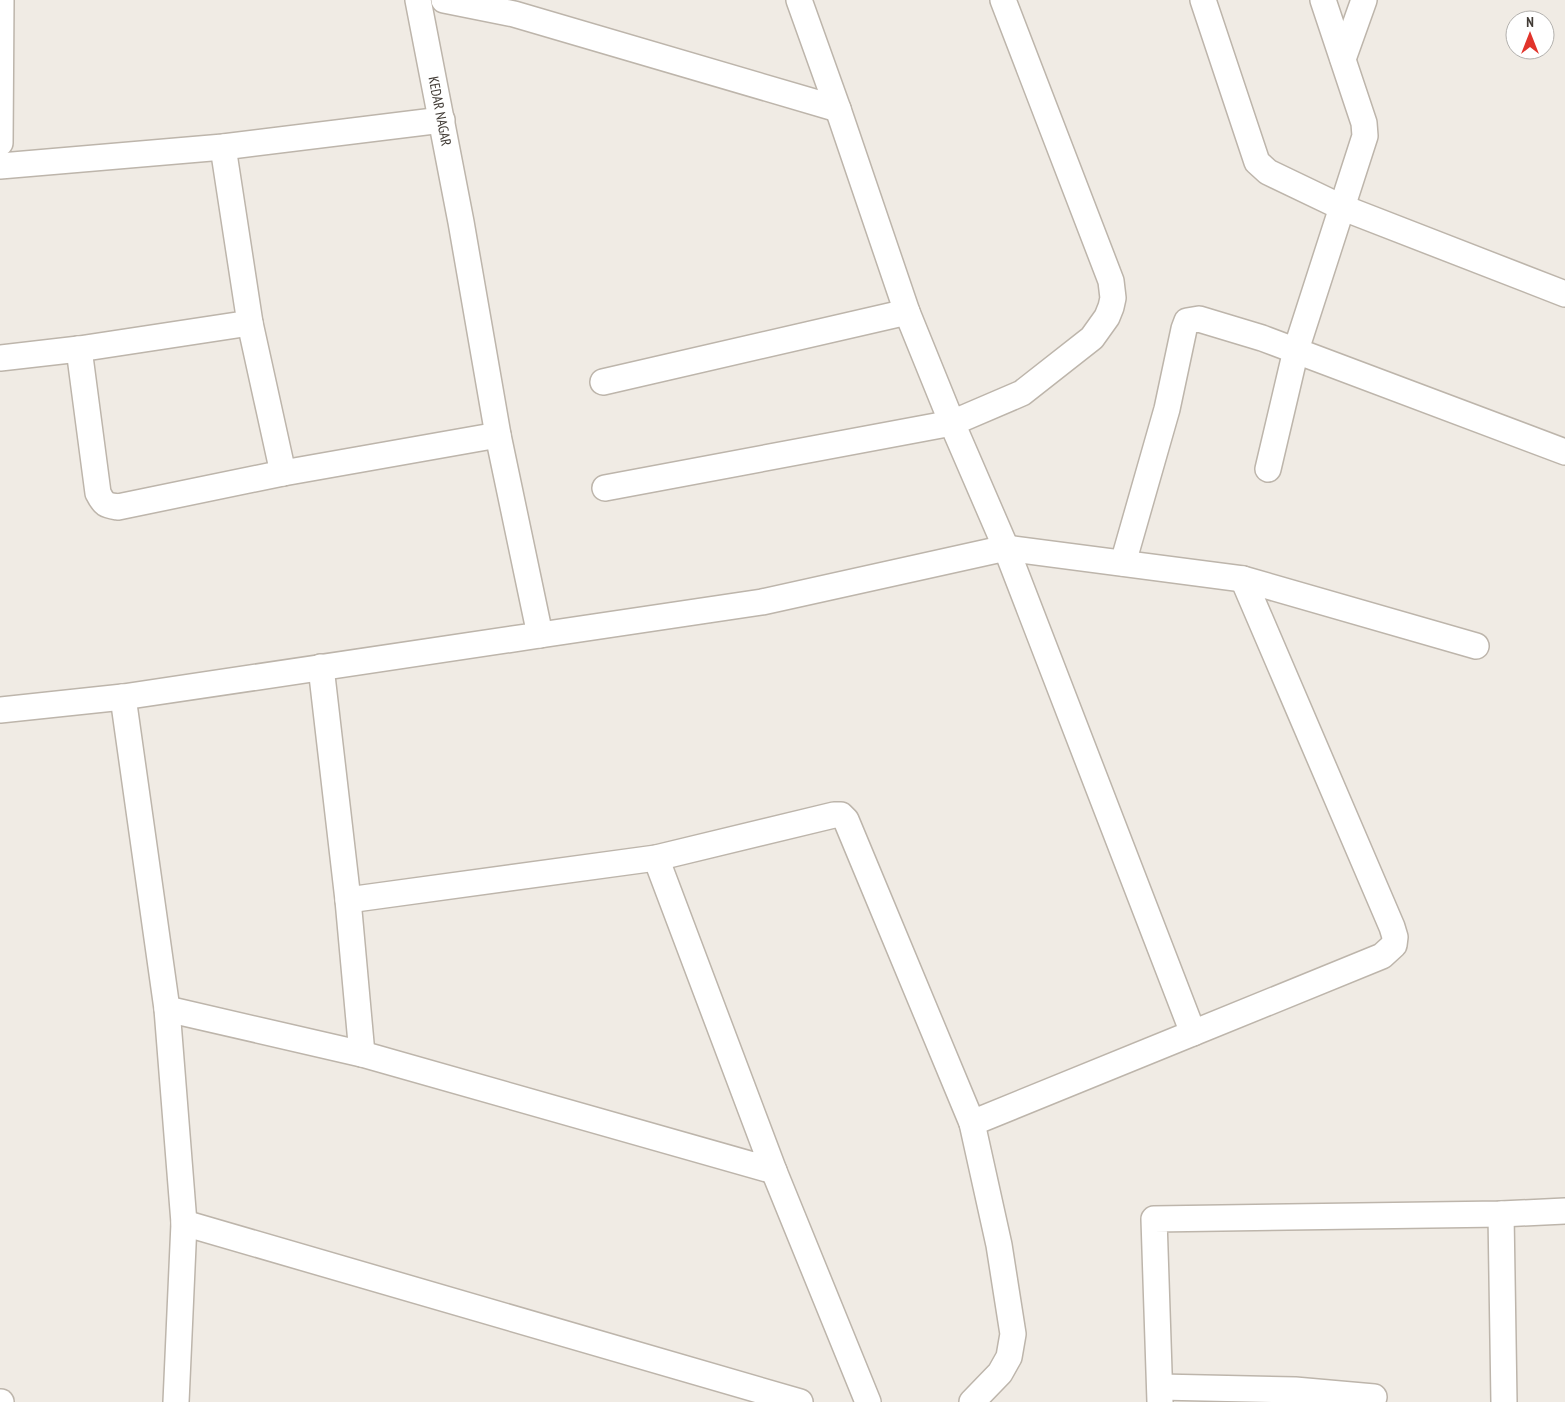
<svg xmlns="http://www.w3.org/2000/svg" width="1565" height="1402" viewBox="0 0 1565 1402" font-family="'PT Sans Narrow',sans-serif">
<rect width="100%" height="100%" fill="#f0ebe4"/>
<g fill="none" stroke-linecap="round" stroke-linejoin="round">
<g stroke="#bdb5ab" stroke-width="28">
<g id="street">
<polyline points="444,0 514,14 838,109"/>
<polyline points="1203,0 1257,162 1268,172 1341,207 1565,294"/>
<polyline points="1343,59 1364,0"/>
<polyline points="0,143 1,0"/>
<polyline points="0,166 223,147 442,120"/>
<path d="M 79,349 L 98,493 C 104,505 106,505 118,507 L 283,473 L 250,323"/>
<polyline points="0,358 79,349 250,323 223,147"/>
<polyline points="603,382 907,312"/>
<polyline points="1268,469 1296,350 1365,136 1364,123 1323,0"/>
<polyline points="283,473 498,435"/>
<polyline points="605,488 952,423 1022,393 1092,338 1107,317 1111,307 1113,298 1111,281 1003,0"/>
<polyline points="1123,563 1167,409 1184,329 1187,321 1199,319 1262,338 1565,452"/>
<polyline points="540,635 762,602 1006,548 1243,579 1476,646"/>
<polyline points="123,697 167,1009 362,1054 348,900 321,667"/>
<polyline points="0,710 123,697 540,635 498,435 461,222 418,0"/>
<polyline points="348,900 656,858 834,815 841,815 846,820 972,1123 1193,1033 1006,548 952,423 907,312 838,109 799,0"/>
<polyline points="167,1009 184,1223 176,1402"/>
<polyline points="1193,1033 1382,956 1394,945 1395,937 1392,927 1243,579"/>
<polyline points="362,1054 774,1171 656,858"/>
<polyline points="972,1123 999,1245 1013,1334 1009,1357 1000,1373 972,1402"/>
<polyline points="774,1171 868,1402"/>
<polyline points="1501,1214 1504,1402"/>
<polyline points="184,1223 800,1402"/>
<polyline points="1160,1387 1295,1390 1374,1397"/>
<polyline points="0,1402 1,1402"/>
<polyline points="1160,1402 1154,1219 1501,1214 1565,1211"/>
</g>
</g>
<use href="#street" stroke="#fff" stroke-width="25"/>
</g>
<g text-anchor="middle" stroke-width="4" stroke-linejoin="round" paint-order="stroke">
<g font-size="14" fill="#413b35" stroke="#fff">
<text transform="translate(440 111) rotate(79)" y="5">KEDAR NAGAR</text>
</g>
</g>
<g transform="translate(1530 35)"><circle r="24" fill="#ffffff" stroke="#b3b1ae"/>
<path d="M0-4L9 19L0 12L-9 19Z" fill="#e1342b"/>
<text y="-8" font-size="14" font-weight="bold" text-anchor="middle" fill="#413b35">N</text>
</g>
</svg>
